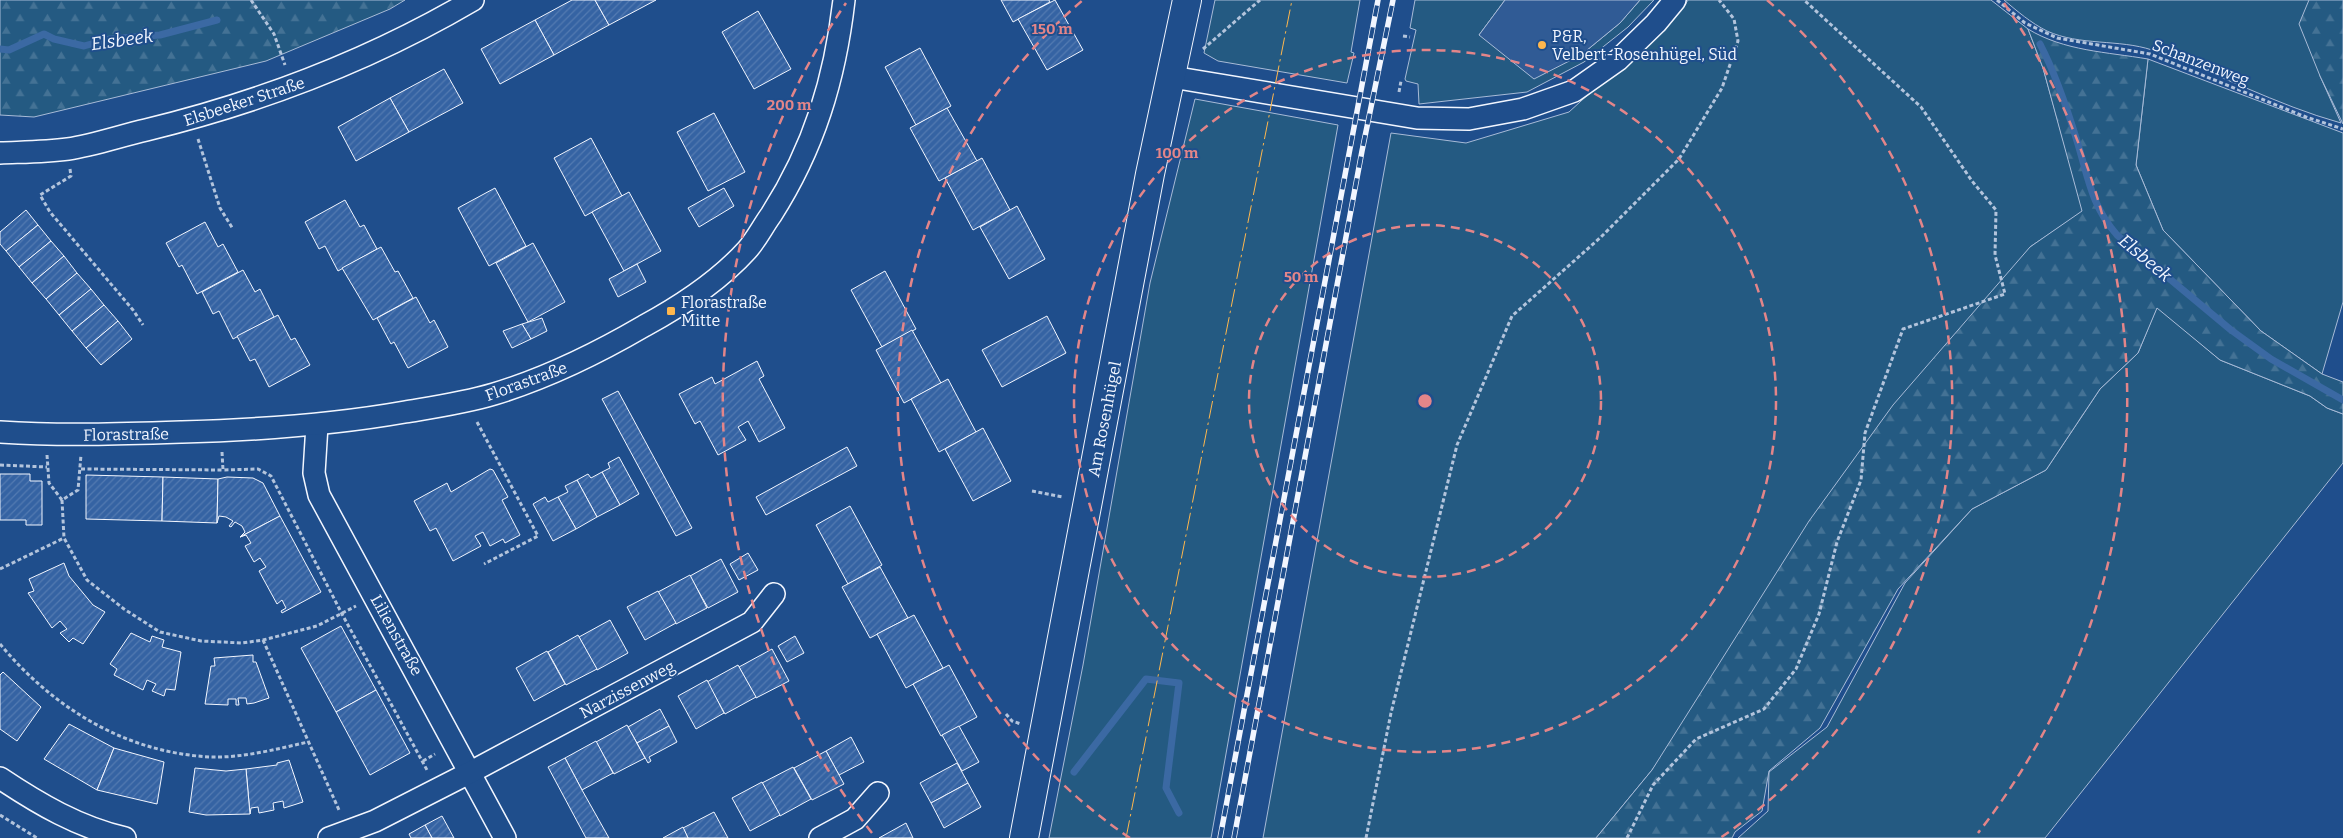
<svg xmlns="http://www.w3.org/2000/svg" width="2343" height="838" viewBox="0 0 2343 838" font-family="Bitter,serif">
<defs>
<pattern id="forest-firs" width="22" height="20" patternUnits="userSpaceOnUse" patternTransform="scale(1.25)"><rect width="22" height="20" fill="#245a82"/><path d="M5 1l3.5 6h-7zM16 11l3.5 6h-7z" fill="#447295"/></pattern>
<pattern id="building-hatch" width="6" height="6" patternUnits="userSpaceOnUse" patternTransform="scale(1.25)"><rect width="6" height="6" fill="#3563a3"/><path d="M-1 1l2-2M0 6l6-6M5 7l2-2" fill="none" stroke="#537ab1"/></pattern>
</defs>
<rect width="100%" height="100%" fill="#1f4e8c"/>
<g fill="#245a82" stroke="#a8bbd7">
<polygon points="1215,0 1360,0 1351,52 1354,53 1347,83 1218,61 1204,53"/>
<polygon points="1415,0 1505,0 1479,35 1581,55 1620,23 1640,0 1654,0 1628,27 1584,62 1527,92 1419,104 1418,84 1406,81 1405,79 1416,30 1410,28"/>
<polygon points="1688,0 1991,0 2028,29 2043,68 2083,211 2030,247 1652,770 1596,838 1263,838 1391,133 1466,143 1569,112 1683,8"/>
<path d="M 2004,0 L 2309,0 L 2320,76 L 2341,123 C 2276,105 2216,72 2152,50 C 2119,39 2080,46 2047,31 C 2031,23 2017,11 2004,0 Z"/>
<polygon points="2148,59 2343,133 2343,302 2322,374 2261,331 2163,230 2136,165"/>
<polygon points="1195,99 1338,125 1211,838 1049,838 1083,665 1150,283"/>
<polygon points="2157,307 2220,360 2310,396 2327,408 2343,414 2343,463 2045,838 1738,838 1768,811 1769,772 1827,727 1905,583 1972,509 2046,470 2100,389 2138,353"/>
</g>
<g fill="url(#forest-firs)" stroke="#a8bbd7">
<polygon points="0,0 405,0 390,9 266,61 34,117 0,115"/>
<polygon points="2309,0 2343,0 2343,124 2320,76 2299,24"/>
<path d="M 2028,29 C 2064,51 2107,52 2148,59 L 2136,165 L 2163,230 L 2261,331 L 2322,374 L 2343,382 L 2343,414 L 2327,408 L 2310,396 L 2220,360 L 2157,308 L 2138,353 L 2100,389 L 2046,470 L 1972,509 L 1898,589 L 1820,728 L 1769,771 L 1762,811 L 1735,832 L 1732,838 L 1596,838 L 1652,770 L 1809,521 L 1893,405 L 2030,247 L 2082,211 L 2043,68 Z"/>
</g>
<polygon fill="#305b95" stroke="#a8bbd7" points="1505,0 1640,0 1620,23 1581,55 1534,79 1479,35"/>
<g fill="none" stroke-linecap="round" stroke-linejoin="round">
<g stroke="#3b69a3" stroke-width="7">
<path d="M 2040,44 C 2056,75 2067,108 2077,141 C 2088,176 2091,206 2117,235 L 2231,330 L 2271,359 L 2343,400"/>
<polyline points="0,49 9,50 44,34 54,39 84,46 109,39 160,35 217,20"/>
<polyline points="1074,772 1146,679 1179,683 1166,788 1179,813"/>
</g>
</g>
<g fill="url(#building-hatch)" stroke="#f2f6ff">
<polygon points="572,0 595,0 609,25 554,55 535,20"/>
<polygon points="595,0 656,0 609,25"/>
<polygon points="1001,0 1049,0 1050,2 1013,22"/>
<polygon points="1055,0 1083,50 1047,70 1018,19"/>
<polygon points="758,11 791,69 754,89 722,32"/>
<polygon points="535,20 554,55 500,84 481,49"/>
<polygon points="920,48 951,106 916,125 885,67"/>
<polygon points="444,69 463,103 409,132 390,98"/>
<polygon points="390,98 409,132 356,161 338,127"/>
<polygon points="947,108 977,161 939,181 910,128"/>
<polygon points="714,113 745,172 708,191 677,132"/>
<polygon points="591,138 622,196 585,216 554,158"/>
<polygon points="982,158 1010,210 973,230 945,178"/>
<polygon points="495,188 526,246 489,266 458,208"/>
<polygon points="724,188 734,206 699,227 688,208"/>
<polygon points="629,192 661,251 624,271 592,212"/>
<polygon points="345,200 360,227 364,225 377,249 338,271 325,246 319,249 305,222"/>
<polygon points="1017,206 1045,259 1009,279 980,227"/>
<polygon points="26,210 38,225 6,251 0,244 0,232"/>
<polygon points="205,222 218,247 223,244 238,272 197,294 182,265 179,267 166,243"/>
<polygon points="38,225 51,241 19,267 6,251"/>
<polygon points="51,241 64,256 32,283 19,267"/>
<polygon points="533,243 565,302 528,322 496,263"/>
<polygon points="381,247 395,272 398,271 413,298 373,320 342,268"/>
<polygon points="64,256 77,273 46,299 32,283"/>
<polygon points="637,264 646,282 618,297 609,279"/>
<polygon points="243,270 255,292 260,289 274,317 233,339 219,311 213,314 202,292"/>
<polygon points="885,271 916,329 882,347 851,290"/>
<polygon points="77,273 91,289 59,315 46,299"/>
<polygon points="91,289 104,305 72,331 59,315"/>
<polygon points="416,297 430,323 434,320 448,347 408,368 394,342 391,344 377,318"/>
<polygon points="104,305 118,321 86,348 72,331"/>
<polygon points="278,315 291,340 295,338 310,365 269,387 255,359 250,361 237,336"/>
<polygon points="1047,316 1066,353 1002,387 982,350"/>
<polygon points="542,318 547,331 531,339 522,324"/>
<polygon points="118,321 132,339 101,365 86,348"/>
<polygon points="522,324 531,339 512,348 503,331"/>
<polygon points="912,330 941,383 904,403 876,350"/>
<polygon points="757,361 764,376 759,379 785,428 759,442 748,421 738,427 746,440 718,455 700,421 695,424 679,394 712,377 715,384"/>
<polygon points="948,379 976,432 939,452 911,399"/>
<polygon points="618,391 692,528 676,536 602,399"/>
<polygon points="983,428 1011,481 973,501 945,449"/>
<polygon points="847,447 857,466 766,515 756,497"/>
<polygon points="619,457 639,494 620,505 602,472 610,468 608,463"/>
<polygon points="490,469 493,470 508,497 502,500 520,535 505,543 503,539 490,546 483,532 475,536 481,546 453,561 436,528 430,531 414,501 447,483 451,492"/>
<polygon points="602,472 620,505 597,517 577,480 588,474 591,478"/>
<polygon points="0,474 30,474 30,481 42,481 42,525 26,525 26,520 0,520"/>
<polygon points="86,475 163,477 162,521 86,519"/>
<polygon points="163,477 218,479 217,523 162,521"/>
<polygon points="227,477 253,478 263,483 280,516 240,537 245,532 242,526 235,522 231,527 229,526 233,521 226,517 219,516 217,523 218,479"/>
<polygon points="577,480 597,517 576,529 558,497 568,492 565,486"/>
<polygon points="545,497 548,502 558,497 576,529 553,541 533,504"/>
<polygon points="850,506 882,565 848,584 816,525"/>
<polygon points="280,516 321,592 282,613 281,611 286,608 282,600 277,604 259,571 266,567 260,558 254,562 245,546 251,543 246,535 240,537"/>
<polygon points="748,553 758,570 739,580 730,564"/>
<polygon points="721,559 738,592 708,608 690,576"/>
<polygon points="64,563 69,576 93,605 105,612 83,644 73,638 69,642 60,633 67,629 60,621 52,628 28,593 34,591 29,579"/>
<polygon points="880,567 908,618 870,638 842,587"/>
<polygon points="690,575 707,608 676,624 658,592"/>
<polygon points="658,591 676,623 645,640 627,607"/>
<polygon points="914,615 943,668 906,688 877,634"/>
<polygon points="610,620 628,653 597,670 579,637"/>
<polygon points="341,626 376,690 336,712 301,648"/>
<polygon points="131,633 150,642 152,636 164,640 162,647 181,652 175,690 166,689 164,696 152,691 156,684 147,680 143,690 114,675 117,669 110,664"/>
<polygon points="578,635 597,669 566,685 548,652"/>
<polygon points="795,636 804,653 787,662 778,646"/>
<polygon points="772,649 789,681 756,698 739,667"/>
<polygon points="547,651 565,684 534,701 516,668"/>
<polygon points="253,655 253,662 256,662 269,698 254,703 247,704 246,698 238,698 239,705 236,705 236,699 228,699 228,705 205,704 211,666 215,666 214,658"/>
<polygon points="738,665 756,697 725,714 707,682"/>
<polygon points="949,665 977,717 941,736 913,684"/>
<polygon points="3,672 41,707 17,741 0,729 0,675"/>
<polygon points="707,680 724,713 696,729 678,696"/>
<polygon points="376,690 410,753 370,775 336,712"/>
<polygon points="660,709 669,726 637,743 628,727"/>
<polygon points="69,724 114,748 97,790 44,759"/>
<polygon points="627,725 645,758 614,774 596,742"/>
<polygon points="669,726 677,742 649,757 651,761 648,763 637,743"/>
<polygon points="959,726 979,762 962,771 942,735"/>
<polygon points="851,737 864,762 839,775 826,751"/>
<polygon points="596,741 613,773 582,790 565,758"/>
<polygon points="114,748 164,762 157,804 97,790"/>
<polygon points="826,751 844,784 812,800 794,768"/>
<polygon points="565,758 582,790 609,838 586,838 548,767"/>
<polygon points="289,760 303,802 284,808 283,801 273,803 274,810 259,813 258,807 251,808 250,814 246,769 277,765 277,763"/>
<polygon points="957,763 968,783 931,803 920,783"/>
<polygon points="793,767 811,799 780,816 762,783"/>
<polygon points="195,768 226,771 246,769 250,814 206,815 189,812"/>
<polygon points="762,782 780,815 750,831 732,798"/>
<polygon points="968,783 981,807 944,828 931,803"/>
<polygon points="714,812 728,838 688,838 683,828"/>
<polygon points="442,816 454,838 432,838 425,825"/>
<polygon points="906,823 913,838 879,838"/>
<polygon points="425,825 432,838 411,838 409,834"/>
<polygon points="683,827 688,838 663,838"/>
</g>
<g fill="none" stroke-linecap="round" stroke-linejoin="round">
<g stroke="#f2f6ff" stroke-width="24">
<g id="street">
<polyline points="1172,77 1417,118 1469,119 1523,109 1574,91 1618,60 1656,23 1675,0"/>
<path d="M 0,153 C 23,152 46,152 68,149 C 94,145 120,136 146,130 C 261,102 371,60 473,0"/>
<polyline points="317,425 314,473 319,495 505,838"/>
<path d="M 0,432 C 61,436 121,434 182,432 C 257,430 331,425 405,412 C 435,407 464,403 494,394 C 547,378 596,354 644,326 C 681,306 718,282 747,250 C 756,240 763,226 771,215 C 814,148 835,79 844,0"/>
<path d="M 0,778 C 39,804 78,827 125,838"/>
<polyline points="329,838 375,821 471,772 752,622 774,594"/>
<polyline points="820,838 855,819 878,793"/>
</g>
</g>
<g stroke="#f2f6ff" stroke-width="30">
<polyline id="secondary" points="1024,838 1150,174 1187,0"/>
</g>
<g stroke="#b3c4dc" stroke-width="3" stroke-dasharray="4 2.5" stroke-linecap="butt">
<polyline points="251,0 274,34 285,65"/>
<polyline points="1997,0 2025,23 2057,38 2150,54 2306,117 2343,129"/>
<polyline points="1403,36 1410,37"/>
<polyline points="1203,49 1260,0"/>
<polyline points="1399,92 1401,81"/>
<polyline points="198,139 220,208 233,229"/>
<polyline points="70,169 71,176 40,195 50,212 133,310 143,325"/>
<polyline points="477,422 538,536 484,564"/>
<polyline points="222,452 223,470 258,469 271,476 342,614 427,770"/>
<polyline points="47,455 49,483 62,500 78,490 81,455"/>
<polyline points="0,465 47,467"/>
<polyline points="81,469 223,470"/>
<polyline points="1032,491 1063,497"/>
<polyline points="62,500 64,538 87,580 124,609 160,632 201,641 242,643 263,640 317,626 356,606"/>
<polyline points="0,569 64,538"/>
<polyline points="263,640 339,810"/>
<path d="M 0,644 C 53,708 126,753 211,757 C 243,758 277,749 308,742"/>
<polyline points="1006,714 1012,721 1021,724"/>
<polyline points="423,761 435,754"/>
<polyline points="0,815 37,838"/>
<polyline points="1366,838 1391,713 1457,445 1512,316 1601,237 1679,159 1722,88 1738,41 1734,19 1719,0"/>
<polyline points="1627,838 1653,785 1696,739 1764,709 1796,669 1819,614 1837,542 1861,480 1865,433 1903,329 2005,294 1995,255 1996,210 1972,181 1921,107 1804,0"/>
</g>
<use href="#street" stroke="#1f4e8c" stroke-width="21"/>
<use href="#secondary" stroke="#1f4e8c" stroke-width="28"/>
<g stroke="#f2f6ff" stroke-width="5.5">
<g id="rail">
<polyline points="1220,838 1378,0"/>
<polyline points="1234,838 1362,151 1393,0"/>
</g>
</g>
<use href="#rail" stroke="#1f4e8c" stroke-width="4" stroke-dasharray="11" stroke-linecap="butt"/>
<polyline stroke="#ffb74d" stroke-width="1" stroke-dasharray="18 4 2.5 4" stroke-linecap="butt" points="1126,838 1292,0"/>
</g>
<g fill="none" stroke="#e38589" stroke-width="2.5" stroke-dasharray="9 6">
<circle cx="1425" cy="401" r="176"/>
<circle cx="1425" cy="401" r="351"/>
<path d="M1130 838A527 527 0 0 1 1083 0M1767 0A527 527 0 0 1 1720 838"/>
<path d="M872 833A702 702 0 0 1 846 3M2004 3A702 702 0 0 1 1978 833"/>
</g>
<g fill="#ffb74d" stroke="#1f4e8c" stroke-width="2">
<circle cx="1542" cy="45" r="5"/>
<rect x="666" y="306" width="10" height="10" rx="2.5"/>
</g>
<g text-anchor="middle" stroke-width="4" stroke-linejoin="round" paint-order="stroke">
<g font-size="16" fill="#f2f6ff" stroke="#1f4e8c" text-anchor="start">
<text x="1552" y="42">P&amp;R,<tspan x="1552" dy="18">Velbert-Rosenhügel, Süd</tspan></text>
<text x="681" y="308">Florastraße<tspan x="681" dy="18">Mitte</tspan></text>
</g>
<g font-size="16" fill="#f2f6ff" stroke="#1f4e8c">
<text transform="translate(2201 62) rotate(21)" y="6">Schanzenweg</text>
<text transform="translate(244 101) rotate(-18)" y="6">Elsbeeker Straße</text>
<text transform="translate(526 381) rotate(-20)" y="6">Florastraße</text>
<text transform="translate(1104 419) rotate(-79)" y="6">Am Rosenhügel</text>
<text transform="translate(126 434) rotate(-1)" y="6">Florastraße</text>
<text transform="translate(397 635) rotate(61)" y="6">Lilienstraße</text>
<text transform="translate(627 689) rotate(-28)" y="6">Narzissenweg</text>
</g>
<g font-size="18" font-style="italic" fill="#f2f6ff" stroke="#1f4e8c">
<text transform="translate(122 40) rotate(-8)" y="6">Elsbeek</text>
<text transform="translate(2145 258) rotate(40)" y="6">Elsbeek</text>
</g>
</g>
<circle cx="1425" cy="401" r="8" fill="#e38589" stroke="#1f4e8c" stroke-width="2.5"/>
<g font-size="15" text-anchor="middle" font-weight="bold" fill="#e38589" stroke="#1f4e8c" stroke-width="4" stroke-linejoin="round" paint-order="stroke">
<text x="1052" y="34">150 m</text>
<text x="789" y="110">200 m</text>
<text x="1177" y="158">100 m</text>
<text x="1301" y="282">50 m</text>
</g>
</svg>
